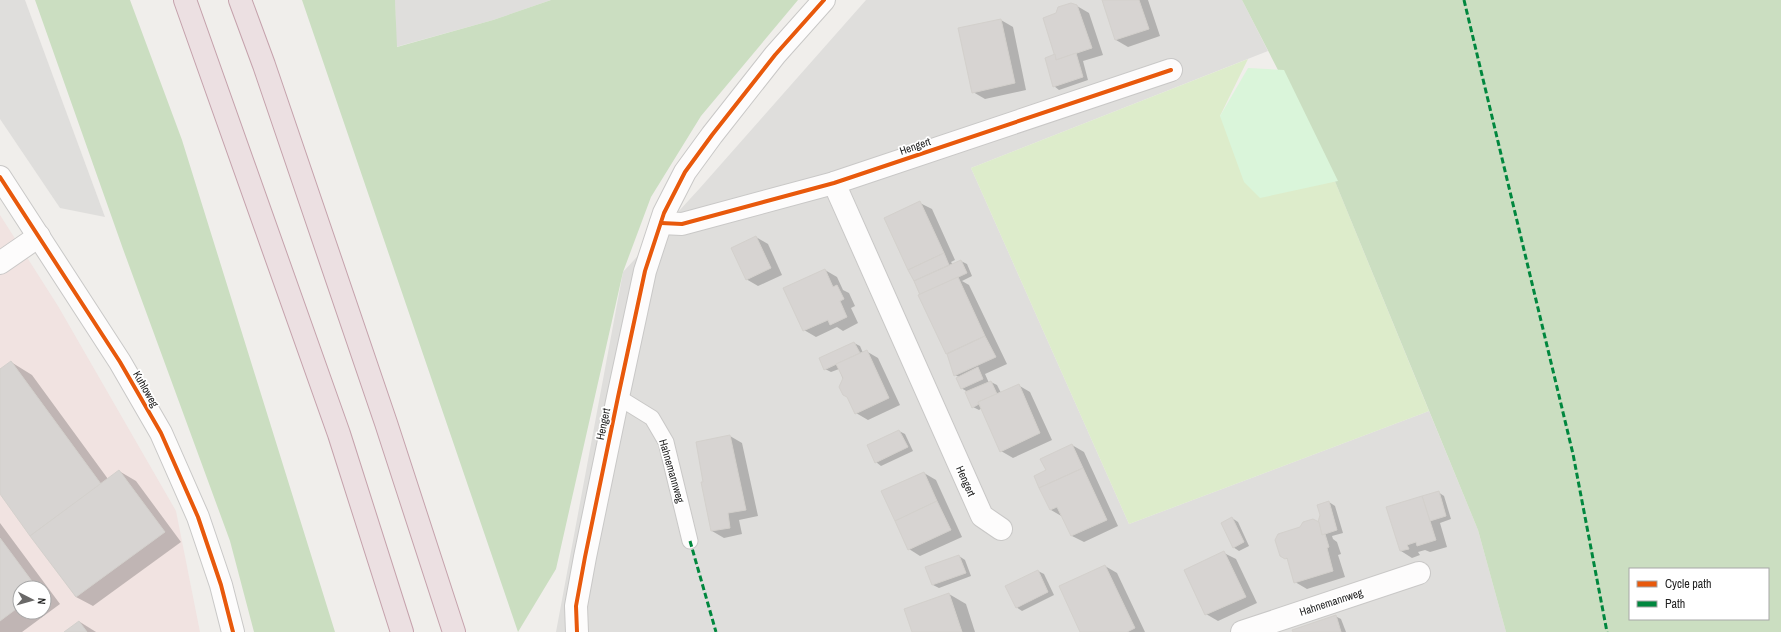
<svg xmlns="http://www.w3.org/2000/svg" width="1781" height="632" viewBox="0 0 1781 632" font-family="'Archivo Narrow',sans-serif">
<rect width="100%" height="100%" fill="#f0eeeb"/>
<g fill="#dfdedc">
<polygon points="0,0 25,0 105,217 60,208 0,119"/>
<polygon points="395,0 551,0 493,20 396,47"/>
<polygon points="866,0 1242,0 1268,51 971,168 1129,524 1429,411 1478,530 1506,632 556,632 623,272 700,188"/>
</g>
<path fill="#f1e3e1" fill-rule="evenodd" d="M 0,215 L 58,306 L 176,511 L 200,632 L 0,632 ZM 20,588 L 44,588 L 44,612 L 20,612 Z"/>
<polygon fill="#ddeccb" points="1248,59 1220,116 1334,179 1429,411 1129,524 971,168"/>
<g fill="#cbdec1" fill-rule="evenodd">
<polygon points="35,0 130,0 182,140 335,632 254,632 230,541 123,249"/>
<polygon points="302,0 395,0 397,47 493,20 551,0 798,0 701,116 651,197 623,272 556,569 518,632"/>
<path d="M 1242,0 L 1781,0 L 1781,632 L 1506,632 L 1478,530 L 1334,179 ZM 1630,569 L 1768,569 L 1768,619 L 1630,619 Z"/>
</g>
<polygon fill="#daf5da" points="1248,68 1284,70 1338,181 1260,198 1244,182 1220,116"/>
<g fill="#0003" fill-rule="evenodd">
<polygon points="1106,0 1148,0 1160,36 1128,47 1116,40 1104,1"/>
<polygon points="1077,6 1089,13 1103,55 1083,61 1088,80 1059,90 1054,86 1056,14"/>
<polygon points="1001,20 1013,27 1026,90 985,99 973,92"/>
<polygon points="920,203 932,209 955,260 951,262 953,265 961,261 967,264 972,276 962,281 969,285 1007,364 985,374 989,383 991,382 997,385 1001,393 1018,385 1030,392 1052,440 1013,458 1001,451 982,408 979,410 973,407 968,392 961,388 959,377 955,375 948,354 909,270"/>
<polygon points="756,237 768,244 782,275 758,286 746,279"/>
<polygon points="825,270 837,277 843,290 849,293 855,306 851,308 858,323 843,331 837,327 816,337 804,330"/>
<polygon points="854,343 860,346 863,353 866,351 878,358 900,405 868,420 856,413 839,369 831,372 825,369"/>
<polygon points="11,362 32,375 108,479 119,471 136,481 181,542 93,606 76,597 0,493 0,370"/>
<polygon points="899,431 905,434 913,451 881,466 876,462"/>
<polygon points="730,436 742,443 758,516 739,520 742,534 724,538 712,531"/>
<polygon points="1072,445 1084,452 1118,526 1084,542 1072,536 1063,517 1051,510 1047,471"/>
<polygon points="924,473 936,480 962,537 920,556 909,549"/>
<polygon points="1438,492 1444,496 1451,519 1440,523 1447,547 1430,552 1425,550 1418,552 1420,555 1412,558 1401,551 1387,508"/>
<polygon points="1329,502 1335,506 1343,533 1332,536 1333,539 1337,542 1341,554 1338,555 1345,577 1307,589 1295,582 1289,560 1280,555 1320,524 1321,515"/>
<polygon points="1232,518 1238,522 1249,546 1239,551 1233,547"/>
<path d="M 0,523 L 60,604 L 22,632 L 0,632 ZM 20,588 L 44,588 L 44,612 L 20,612 Z"/>
<polygon points="1224,553 1236,559 1257,603 1218,621 1206,614"/>
<polygon points="959,556 965,560 971,576 939,588 933,585"/>
<polygon points="1105,566 1117,573 1145,632 1082,632"/>
<polygon points="1038,571 1044,574 1054,595 1022,611 1016,607"/>
<polygon points="949,594 966,604 975,632 913,632"/>
<polygon points="1335,616 1341,619 1346,632 1294,632"/>
<polygon points="80,622 96,632 66,632"/>
</g>
<g fill="#d7d4d2" stroke="#d3d0cc">
<polygon points="1102,0 1139,0 1149,29 1115,40"/>
<polygon points="1071,3 1077,5 1092,48 1056,60 1043,18 1056,13 1058,7"/>
<polygon points="1001,19 1015,83 972,93 958,28"/>
<polygon points="1076,53 1083,77 1053,87 1045,58 1055,54 1056,60"/>
<polygon points="920,201 944,253 908,270 884,218"/>
<polygon points="756,236 771,268 746,280 731,248"/>
<polygon points="944,253 949,265 914,281 908,270"/>
<polygon points="961,260 967,273 920,295 914,281"/>
<polygon points="825,269 833,287 837,285 844,299 840,301 847,317 830,325 828,320 803,331 783,288"/>
<polygon points="958,277 985,336 946,354 918,295"/>
<polygon points="985,336 996,357 954,376 947,354"/>
<polygon points="854,342 860,353 824,370 819,358"/>
<polygon points="867,350 889,398 855,414 847,397 843,395 839,387 843,378 836,364"/>
<polygon points="11,361 101,484 30,536 0,494 0,369"/>
<polygon points="978,367 983,379 961,389 956,378"/>
<polygon points="991,381 997,394 978,402 979,404 972,408 965,392"/>
<polygon points="1019,384 1040,433 1000,452 978,402"/>
<polygon points="899,430 908,447 875,463 867,445"/>
<polygon points="730,435 746,510 728,513 730,528 711,531 701,482 703,482 696,442"/>
<polygon points="1072,444 1083,468 1039,488 1034,476 1046,470 1040,459"/>
<polygon points="1083,468 1107,520 1071,536 1057,507 1050,510 1039,488"/>
<polygon points="119,470 165,532 76,597 30,536"/>
<polygon points="924,472 937,501 895,521 881,491"/>
<polygon points="1439,491 1446,516 1430,521 1422,496"/>
<polygon points="1422,496 1436,540 1417,546 1416,542 1407,545 1409,549 1400,551 1386,507"/>
<polygon points="937,501 951,530 908,550 895,521"/>
<polygon points="1329,501 1337,530 1322,535 1318,522 1320,515 1317,505"/>
<polygon points="1232,517 1244,542 1233,548 1221,523"/>
<polygon points="1313,519 1319,522 1322,535 1325,534 1329,547 1327,548 1333,571 1294,583 1287,558 1285,559 1280,556 1275,540 1278,534 1300,527 1303,522"/>
<polygon points="0,538 37,588 20,588 20,606 0,621"/>
<polygon points="1224,551 1246,597 1205,615 1184,570"/>
<polygon points="959,555 966,573 932,585 925,567"/>
<polygon points="1105,565 1135,628 1127,632 1080,632 1059,586"/>
<polygon points="1038,570 1048,592 1016,608 1005,586"/>
<polygon points="949,593 962,632 912,632 904,609"/>
<polygon points="1336,615 1341,632 1293,632 1292,630"/>
<polygon points="79,621 87,632 64,632"/>
</g>
<g fill="none" stroke-linecap="round" stroke-linejoin="round">
<g stroke="#c9c8c7" stroke-width="17">
<polyline id="lane" points="618,397 652,418 666,442 690,541"/>
</g>
<g stroke="#c9c8c7" stroke-width="24">
<g id="street">
<polyline points="0,177 120,362 161,433 198,517 221,585 233,632"/>
<polyline points="834,183 982,516 1001,529"/>
<polyline points="661,223 682,224 834,183 1171,70"/>
<polyline points="0,263 39,236"/>
<polyline points="577,632 576,606 585,557 618,397 645,271 664,213 685,172 712,135 775,55 824,0"/>
<polyline points="1242,632 1419,573"/>
</g>
</g>
<g stroke="#c5a2ac" stroke-width="24">
<g id="highway">
<polyline points="185,0 339,434 402,632"/>
<polyline points="240,0 264,65 386,423 454,632"/>
</g>
</g>
<use href="#lane" stroke="#fdfcfc" stroke-width="15"/>
<use href="#street" stroke="#fdfcfc" stroke-width="22"/>
<use href="#highway" stroke="#ece0e2" stroke-width="22"/>
<g stroke="#00873e" stroke-width="3" stroke-dasharray="6 3" stroke-linecap="butt">
<polyline points="1464,0 1573,454 1607,632"/>
<polyline points="690,541 716,632"/>
</g>
<g stroke="#fff" stroke-width="6">
<g id="cycleway">
<polyline points="0,177 120,362 161,433 198,517 221,585 233,632"/>
<polyline points="661,223 682,224 834,183 1171,70"/>
<polyline points="577,632 576,606 585,557 618,397 645,271 664,213 685,172 712,135 775,55 824,0"/>
</g>
</g>
<use href="#cycleway" stroke="#e8590c" stroke-width="4"/>
</g>
<g text-anchor="middle" stroke-width="3.5" stroke-linejoin="round" paint-order="stroke">
<g font-size="11" fill="#222" stroke="#fff">
<text transform="translate(915 146) rotate(-19)" y="4">Hengert</text>
<text transform="translate(146 389) rotate(60)" y="4">Kuhloweg</text>
<text transform="translate(603 424) rotate(-78)" y="4">Hengert</text>
<text transform="translate(672 471) rotate(74)" y="4">Hahnemannweg</text>
<text transform="translate(966 481) rotate(66)" y="4">Hengert</text>
<text transform="translate(1331 602) rotate(-18)" y="4">Hahnemannweg</text>
</g>
</g>
<rect x="1629" y="568" width="140" height="52" fill="#ffffff" stroke="#a7a7a7"/>
<rect x="1637" y="581" width="20" height="6" fill="#e8590c" stroke="#a7a7a7"/>
<text x="1665" y="588" font-size="12" fill="#222222">Cycle path</text>
<rect x="1637" y="601" width="20" height="6" fill="#00873e" stroke="#a7a7a7"/>
<text x="1665" y="608" font-size="12" fill="#222222">Path</text>
<g transform="translate(32 600) rotate(96)"><circle r="19" fill="#ffffff" stroke="#a7a7a7"/>
<path d="M0-3L7 15L0 10L-7 15Z" fill="#6a6968"/>
<text y="-6" font-size="11" font-weight="bold" text-anchor="middle" fill="#222222">N</text>
</g>
</svg>
